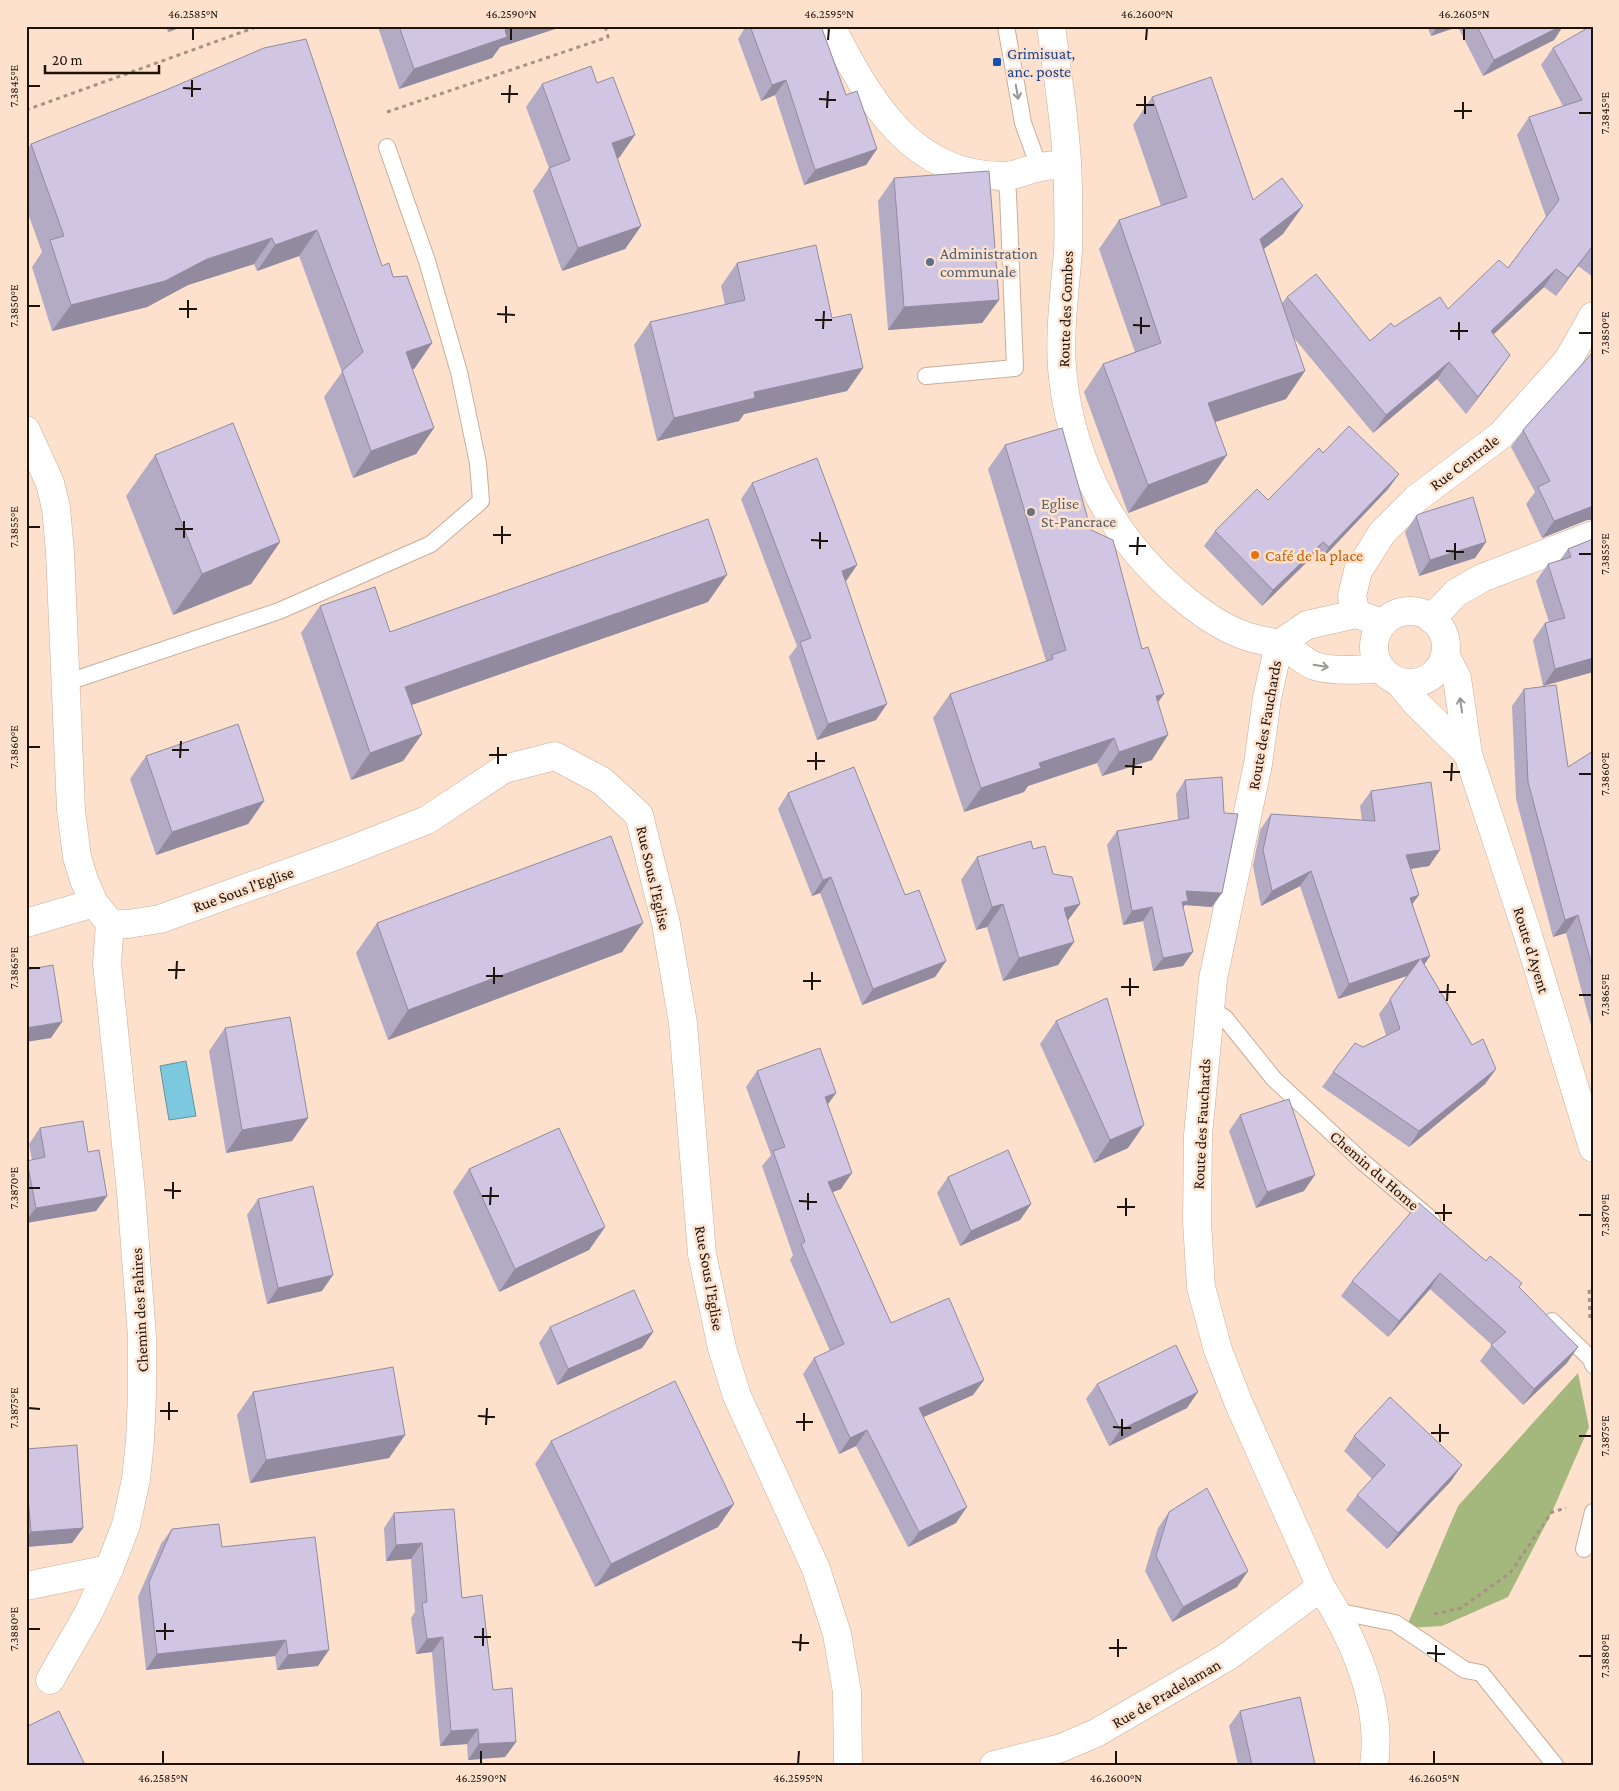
<svg xmlns="http://www.w3.org/2000/svg" width="1619" height="1791" viewBox="0 0 1619 1791" font-family="'Crimson Pro',serif">
<rect width="100%" height="100%" fill="#fde1cc"/>
<polygon fill="#a4b77d" points="1578,1373 1589,1427 1552,1512 1508,1597 1442,1626 1406,1628 1458,1506"/>
<polygon fill="#7cc8de" stroke="#5f929f" points="186,1061 196,1116 169,1120 160,1066"/>
<g fill="none" stroke-linecap="round" stroke-linejoin="round">
<g stroke="#c8ad99" stroke-width="18">
<g id="service">
<polyline points="1006,26 1023,123 1039,167"/>
<polyline points="926,376 1015,368 1008,193 1005,176"/>
<polyline points="65,683 279,611 431,544 481,501 478,463 459,372 427,261 387,147"/>
<polyline points="1209,1008 1225,1018 1274,1079 1363,1162 1432,1220"/>
<polyline points="1552,1321 1591,1359 1593,1365"/>
<polyline points="1584,1549 1593,1512"/>
<polyline points="1336,1611 1395,1623 1465,1670 1481,1673 1555,1765"/>
</g>
</g>
<g stroke="#c8ad99" stroke-width="29">
<g id="minor">
<path d="M 831,26 C 868,99 911,177 1004,176 C 1015,176 1026,170 1037,168 C 1047,165 1057,165 1067,164"/>
<polyline points="26,430 50,483 56,508 60,552 71,810 77,857 84,880 94,903 110,923 128,924 160,919 346,852 427,820 504,769 555,756 602,781 639,815 666,924 683,1023 702,1254 722,1348 737,1396 816,1569 837,1634 847,1692 848,1765"/>
<polyline points="1356,614 1352,596 1358,571 1382,533 1417,498 1501,435 1568,360 1593,316"/>
<polyline points="1431,619 1456,593 1482,578 1593,535"/>
<path d="M 1279,644 L 1267,698 L 1258,764 L 1213,979 L 1198,1135 L 1197,1222 L 1201,1287 L 1218,1350 L 1239,1404 L 1321,1587 C 1354,1639 1383,1703 1374,1765"/>
<polyline points="26,923 94,903"/>
<polyline points="26,1586 109,1569"/>
<polyline points="50,1680 89,1612 109,1569 126,1525 136,1479 140,1441 142,1394 142,1337 131,1192 107,964 110,923"/>
<polyline points="994,1765 1061,1748 1096,1733 1227,1657 1321,1587"/>
</g>
</g>
<g stroke="#c8ad99" stroke-width="29">
<g id="tertiary">
<path d="M 1051,26 C 1058,80 1067,133 1068,187 C 1068,208 1069,229 1068,250 C 1065,292 1058,336 1063,378 C 1073,466 1115,542 1183,598 C 1201,613 1221,627 1243,635 C 1253,639 1264,641 1275,643 C 1290,646 1301,661 1315,666 C 1334,672 1361,670 1381,668"/>
<circle cx="1410" cy="647" r="36"/>
<polyline points="1279,644 1307,625 1356,614 1383,623"/>
<polyline points="1445,655 1457,678 1468,754 1527,932 1593,1148"/>
<polyline points="1398,681 1417,704 1468,754"/>
</g>
</g>
<g stroke="#a79383" stroke-width="3" stroke-dasharray="4 4" stroke-linecap="butt">
<polyline points="26,110 259,26"/>
<polyline points="387,112 608,37 605,26"/>
<polyline points="1590,1318 1589,1288 1593,1291"/>
<polyline points="1434,1614 1461,1608 1510,1573 1552,1512 1566,1508"/>
</g>
<use href="#service" stroke="#fff" stroke-width="16"/>
<use href="#minor" stroke="#fff" stroke-width="28"/>
<use href="#tertiary" stroke="#fff" stroke-width="28"/>
</g>
<g fill="#b3aac3">
<polygon points="166,26 185,26 168,32"/>
<polygon points="379,26 564,26 500,47 492,58 399,89 378,27"/>
<polygon points="746,26 821,26 846,95 877,149 866,165 804,185 775,95 761,101 738,39"/>
<polygon points="1427,26 1563,26 1554,40 1483,76 1458,27 1431,36"/>
<polygon points="1593,26 1593,277 1578,266 1556,296 1544,287 1493,335 1510,355 1466,414 1437,379 1373,433 1294,338 1286,399 1215,422 1207,483 1128,513 1084,392 1103,364 1135,352 1099,249 1119,220 1161,206 1133,125 1152,97 1253,200 1283,234 1264,249 1282,303 1287,297 1370,341 1394,327 1448,309 1508,268 1546,217 1517,135 1529,117 1563,106 1541,65 1553,48"/>
<polygon points="542,84 619,158 617,158 641,226 625,249 562,271 533,191 549,168 526,107"/>
<polygon points="166,90 382,266 393,277 432,343 414,369 412,369 434,428 416,454 353,478 324,397 342,372 299,256 257,271 254,264 188,285 147,307 52,331 32,267 42,252 26,208 26,152 31,144"/>
<polygon points="894,178 999,300 982,323 888,330 878,201"/>
<polygon points="737,263 832,318 863,368 847,391 744,414 739,421 657,441 634,345 650,322 725,305 721,286"/>
<polygon points="1593,351 1593,520 1587,520 1542,538 1526,504 1535,492 1511,447 1523,430 1590,356"/>
<polygon points="1005,445 1091,530 1142,649 1158,703 1152,760 1102,776 1097,763 1028,786 1024,792 964,812 933,718 950,694 1046,661 988,469"/>
<polygon points="1323,453 1399,474 1388,489 1318,563 1312,557 1262,606 1204,546 1215,531 1268,500"/>
<polygon points="155,455 280,542 251,584 173,615 126,496"/>
<polygon points="752,483 857,565 846,581 845,581 876,720 817,740 789,657 797,646 741,499"/>
<polygon points="1416,516 1486,542 1475,558 1419,576 1405,532"/>
<polygon points="1593,539 1593,672 1543,686 1533,640 1545,623 1549,622 1536,581 1548,564 1560,560 1568,549"/>
<polygon points="708,602 411,705 422,734 403,761 351,780 301,633 320,606 390,632"/>
<polygon points="1524,689 1568,767 1593,751 1593,1033 1566,933 1553,937 1516,799 1512,706"/>
<polygon points="146,756 264,801 248,824 156,855 130,779"/>
<polygon points="1185,780 1212,907 1185,905 1183,907 1183,966 1153,971 1143,921 1123,925 1107,845 1117,831 1178,820 1176,794"/>
<polygon points="1371,791 1440,850 1429,866 1411,869 1419,895 1412,904 1430,956 1424,965 1472,1045 1496,1069 1485,1084 1409,1147 1322,1087 1333,1072 1363,1047 1386,1035 1379,1014 1408,975 1338,999 1300,886 1261,906 1253,866 1260,830 1271,814 1362,821 1360,806"/>
<polygon points="788,793 905,895 946,961 935,977 862,1005 820,893 812,896 778,809"/>
<polygon points="1033,849 1053,874 1080,904 1067,921 1074,942 1058,965 1003,981 987,927 976,930 961,880 977,857"/>
<polygon points="377,923 643,923 622,952 388,1040 356,953"/>
<polygon points="1056,1021 1128,1148 1094,1163 1040,1044"/>
<polygon points="225,1028 308,1118 292,1141 226,1153 209,1051"/>
<polygon points="757,1071 836,1093 828,1104 841,1189 832,1192 891,1323 984,1380 973,1395 923,1417 956,1523 908,1547 856,1446 839,1454 803,1374 814,1358 830,1351 790,1260 793,1255 762,1166 771,1155 746,1087"/>
<polygon points="1240,1115 1304,1191 1256,1208 1229,1131"/>
<polygon points="40,1128 88,1152 107,1196 96,1211 26,1223 26,1162 27,1161 32,1160 29,1144"/>
<polygon points="469,1169 605,1227 589,1250 499,1292 453,1192"/>
<polygon points="948,1177 1031,1204 1020,1220 960,1246 937,1193"/>
<polygon points="258,1199 322,1291 267,1304 247,1215"/>
<polygon points="1486,1261 1519,1287 1567,1363 1523,1405 1480,1361 1492,1345 1430,1289 1388,1337 1341,1296 1352,1281"/>
<polygon points="550,1327 653,1332 642,1348 557,1385 539,1343"/>
<polygon points="1097,1384 1187,1408 1109,1446 1086,1399"/>
<polygon points="253,1392 405,1435 389,1458 250,1483 237,1415"/>
<polygon points="1354,1436 1462,1465 1451,1481 1387,1549 1346,1510 1357,1495 1372,1479 1344,1451"/>
<polygon points="551,1441 734,1504 718,1527 595,1587 535,1464"/>
<polygon points="26,1449 83,1528 72,1543 26,1547"/>
<polygon points="454,1509 462,1598 493,1690 516,1742 505,1757 468,1760 467,1744 440,1746 432,1652 416,1654 411,1618 415,1612 411,1559 386,1561 384,1528 394,1513"/>
<polygon points="1169,1512 1237,1587 1172,1622 1145,1571 1158,1528"/>
<polygon points="172,1529 222,1547 318,1666 277,1670 275,1656 146,1670 138,1597 161,1544"/>
<polygon points="1240,1711 1315,1765 1238,1765 1229,1726"/>
</g>
<g fill="#928b9f">
<polygon points="172,26 185,26 168,32"/>
<polygon points="515,26 564,26 500,47 492,58 399,89 414,69 505,30"/>
<polygon points="1437,26 1459,26 1431,36"/>
<polygon points="1561,26 1563,26 1554,40 1483,76 1494,60"/>
<polygon points="786,80 775,95 761,101 772,85"/>
<polygon points="635,135 619,158 595,166 612,143"/>
<polygon points="877,149 866,165 804,185 815,170"/>
<polygon points="1303,206 1283,234 1240,267 1260,239"/>
<polygon points="641,226 625,249 562,271 578,248"/>
<polygon points="317,230 299,256 257,271 275,245"/>
<polygon points="272,238 254,264 188,285 147,307 52,331 71,305"/>
<polygon points="1591,248 1578,266 1556,296 1568,278"/>
<polygon points="1556,269 1544,287 1478,349 1491,331"/>
<polygon points="999,300 982,323 888,330 904,307"/>
<polygon points="432,343 414,369 388,379 406,352"/>
<polygon points="1510,355 1498,372 1466,414 1478,397"/>
<polygon points="1449,362 1437,379 1373,433 1386,415"/>
<polygon points="863,368 847,391 744,414 739,421 657,441 674,418 754,392"/>
<polygon points="1305,371 1286,399 1188,431 1208,403"/>
<polygon points="434,428 416,454 353,478 371,451"/>
<polygon points="1227,455 1207,483 1128,513 1148,485"/>
<polygon points="1399,474 1388,489 1318,563 1329,547"/>
<polygon points="1593,506 1593,520 1587,520 1542,538 1554,521"/>
<polygon points="280,542 251,584 173,615 202,574"/>
<polygon points="1323,542 1312,557 1262,606 1273,590"/>
<polygon points="1486,542 1475,558 1419,576 1430,560"/>
<polygon points="857,565 846,581 831,587 842,571"/>
<polygon points="727,575 708,602 386,714 405,687"/>
<polygon points="1593,658 1593,672 1543,686 1555,669"/>
<polygon points="1164,694 1147,718 1156,696"/>
<polygon points="887,704 876,720 817,740 828,724"/>
<polygon points="422,734 403,761 351,780 370,753"/>
<polygon points="1168,735 1152,760 1102,776 1119,752"/>
<polygon points="1114,738 1097,763 1028,786 1024,792 964,812 981,788 1039,763"/>
<polygon points="264,801 248,824 156,855 172,832"/>
<polygon points="1440,850 1429,866 1395,871 1406,855"/>
<polygon points="1311,871 1300,886 1261,906 1272,891"/>
<polygon points="831,877 820,893 812,896 823,880"/>
<polygon points="1186,891 1222,893 1212,907 1185,905 1178,914"/>
<polygon points="1419,895 1408,910 1410,898"/>
<polygon points="1003,904 987,927 976,930 992,907"/>
<polygon points="1080,904 1063,927 1064,908"/>
<polygon points="1152,907 1143,921 1123,925 1132,911"/>
<polygon points="1578,915 1566,933 1553,937 1565,920"/>
<polygon points="643,923 622,952 388,1040 408,1010"/>
<polygon points="1074,942 1058,965 1003,981 1019,958"/>
<polygon points="1193,952 1183,966 1153,971 1163,958"/>
<polygon points="1430,956 1419,972 1421,959"/>
<polygon points="1420,959 1410,975 1338,999 1349,984"/>
<polygon points="946,961 935,977 862,1005 873,989"/>
<polygon points="62,1022 51,1038 26,1042 26,1028"/>
<polygon points="1496,1069 1485,1084 1409,1147 1419,1131"/>
<polygon points="836,1093 825,1108 825,1097"/>
<polygon points="308,1118 292,1141 226,1153 242,1130"/>
<polygon points="1144,1125 1128,1148 1094,1163 1110,1140"/>
<polygon points="852,1173 841,1189 817,1198 828,1182"/>
<polygon points="1315,1175 1304,1191 1256,1208 1267,1192"/>
<polygon points="107,1196 96,1211 26,1223 26,1221 36,1208"/>
<polygon points="1031,1204 1020,1220 960,1246 971,1231"/>
<polygon points="605,1227 589,1250 499,1292 515,1269"/>
<polygon points="1440,1273 1430,1289 1388,1337 1399,1321"/>
<polygon points="333,1275 322,1291 267,1304 278,1288"/>
<polygon points="653,1332 642,1348 557,1385 568,1369"/>
<polygon points="1578,1347 1567,1363 1523,1405 1534,1389"/>
<polygon points="984,1380 973,1395 908,1424 919,1408"/>
<polygon points="1198,1392 1187,1408 1109,1446 1120,1430"/>
<polygon points="867,1430 856,1446 839,1454 850,1438"/>
<polygon points="405,1435 389,1458 250,1483 266,1460"/>
<polygon points="1462,1465 1451,1481 1387,1549 1398,1533"/>
<polygon points="734,1504 718,1527 595,1587 611,1564"/>
<polygon points="967,1507 956,1523 908,1547 919,1532"/>
<polygon points="83,1528 72,1543 26,1547 26,1538 31,1532"/>
<polygon points="422,1543 411,1559 386,1561 396,1545"/>
<polygon points="1248,1571 1237,1587 1172,1622 1183,1607"/>
<polygon points="443,1637 432,1652 416,1654 427,1639"/>
<polygon points="286,1640 275,1656 146,1670 157,1654"/>
<polygon points="329,1650 318,1666 277,1670 288,1655"/>
<polygon points="478,1729 467,1744 440,1746 451,1731"/>
<polygon points="516,1742 505,1757 468,1760 479,1744"/>
</g>
<g fill="#d0c6e3" stroke="#928b9f">
<polygon points="399,26 515,26 505,30 507,37 414,69"/>
<polygon points="750,26 821,26 846,95 857,91 877,149 815,170 786,80 772,85"/>
<polygon points="1477,26 1561,26 1494,60"/>
<polygon points="1591,26 1593,26 1593,250 1591,248 1568,278 1556,269 1491,331 1510,355 1478,397 1449,362 1386,415 1287,297 1316,274 1370,341 1391,323 1394,327 1440,297 1448,309 1499,260 1508,268 1559,200 1529,117 1582,100 1553,48"/>
<polygon points="306,39 382,266 389,263 393,277 407,276 432,343 406,352 434,428 371,451 342,371 363,352 317,230 275,245 272,238 207,259 165,281 71,305 50,240 64,236 31,144 166,90 264,48"/>
<polygon points="591,66 597,83 613,77 635,135 612,143 641,226 578,248 549,168 570,160 542,84"/>
<polygon points="1211,77 1253,200 1282,178 1303,206 1260,239 1305,371 1208,403 1227,455 1148,485 1103,364 1161,343 1119,220 1187,197 1152,97"/>
<polygon points="989,171 999,300 904,307 894,178"/>
<polygon points="816,245 832,318 851,314 863,368 754,392 755,398 674,418 650,322 745,300 737,263"/>
<polygon points="1593,352 1593,506 1554,521 1538,487 1550,481 1523,430"/>
<polygon points="233,423 280,542 202,574 155,455"/>
<polygon points="1349,426 1399,474 1329,547 1323,542 1273,590 1215,531 1257,489 1268,500 1319,448 1323,453"/>
<polygon points="1062,428 1091,530 1113,540 1142,649 1148,647 1164,694 1156,696 1168,735 1119,752 1114,738 1039,763 1041,768 981,788 950,694 1053,659 1052,655 1066,650 1005,445"/>
<polygon points="817,458 857,565 842,571 887,704 828,724 800,642 811,638 752,483"/>
<polygon points="1473,497 1486,542 1430,560 1416,516 1419,514"/>
<polygon points="708,519 727,575 405,687 422,734 370,753 320,606 375,587 390,632"/>
<polygon points="1593,539 1593,658 1555,669 1545,623 1565,618 1548,564 1571,557 1568,549"/>
<polygon points="1556,685 1568,767 1593,751 1593,808 1591,808 1593,813 1593,970 1578,915 1565,920 1528,782 1524,689"/>
<polygon points="238,724 264,801 172,832 146,756"/>
<polygon points="854,767 905,895 919,890 946,961 873,989 831,877 823,880 788,793"/>
<polygon points="1222,777 1224,813 1238,814 1222,893 1186,891 1188,901 1182,902 1193,952 1163,958 1152,907 1132,911 1117,831 1189,818 1185,780"/>
<polygon points="1431,782 1440,850 1406,855 1419,895 1410,898 1430,956 1421,959 1472,1045 1483,1039 1496,1069 1419,1131 1333,1072 1355,1043 1363,1047 1400,1029 1390,999 1420,959 1349,984 1311,871 1272,891 1263,850 1271,814 1375,821 1371,791"/>
<polygon points="611,836 643,923 408,1010 377,923"/>
<polygon points="1031,841 1033,849 1045,846 1053,874 1072,877 1080,904 1064,908 1074,942 1019,958 1003,904 992,907 977,857"/>
<polygon points="53,965 62,1022 26,1028 26,970"/>
<polygon points="1107,998 1144,1125 1110,1140 1056,1021"/>
<polygon points="290,1017 308,1118 242,1130 225,1028"/>
<polygon points="820,1048 836,1093 825,1097 852,1173 828,1182 891,1323 949,1298 984,1380 919,1408 967,1507 919,1532 867,1430 850,1438 814,1358 844,1344 801,1244 805,1242 773,1151 785,1147 757,1071"/>
<polygon points="1289,1099 1315,1175 1267,1192 1240,1115"/>
<polygon points="83,1121 88,1152 99,1150 107,1196 36,1208 27,1161 45,1157 40,1128"/>
<polygon points="559,1128 605,1227 515,1269 469,1169"/>
<polygon points="1008,1150 1031,1204 971,1231 948,1177"/>
<polygon points="313,1186 333,1275 278,1288 258,1199"/>
<polygon points="1419,1203 1486,1261 1490,1256 1522,1283 1519,1287 1578,1347 1534,1389 1491,1345 1506,1332 1440,1273 1399,1321 1352,1281"/>
<polygon points="634,1290 653,1332 568,1369 550,1327"/>
<polygon points="1176,1345 1198,1392 1120,1430 1097,1384"/>
<polygon points="393,1367 405,1435 266,1460 253,1392"/>
<polygon points="675,1381 734,1504 611,1564 551,1441"/>
<polygon points="1390,1397 1462,1465 1398,1533 1357,1495 1385,1465 1354,1436"/>
<polygon points="77,1445 83,1528 31,1532 26,1474 26,1449"/>
<polygon points="1207,1488 1248,1571 1183,1607 1156,1556 1169,1512"/>
<polygon points="454,1509 462,1598 482,1595 493,1690 512,1688 516,1742 479,1744 478,1729 451,1731 443,1637 427,1639 422,1603 427,1602 422,1543 396,1545 394,1513"/>
<polygon points="219,1524 222,1547 315,1537 329,1650 288,1655 286,1640 157,1654 149,1582 172,1529"/>
<polygon points="1300,1697 1315,1765 1252,1765 1240,1711"/>
<polygon points="59,1711 85,1765 26,1765 26,1727"/>
</g>
<defs><path id="oneway-shaft" d="M-6 0H5M1.5-3L5.5 0L1.5 3" fill="none" stroke-width="1.6" stroke-linecap="round" stroke-linejoin="round" transform="scale(1.25)"/></defs>
<g stroke="#999592">
<use href="#oneway-shaft" transform="translate(1017 92) rotate(80)"/>
<use href="#oneway-shaft" transform="translate(1321 666) rotate(10)"/>
<use href="#oneway-shaft" transform="translate(1461 705) rotate(-98)"/>
</g>
<path fill="none" stroke="#1c130c" stroke-width="2" d="M 193,40 L 193,28M 511,40 L 511,28M 828,40 L 829,28M 1146,40 L 1147,28M 1464,40 L 1464,28M 28,86 L 40,86M 183,88 L 201,89M 501,94 L 518,94M 192,97 L 192,80M 819,99 L 836,100M 509,103 L 510,85M 1136,105 L 1154,105M 827,108 L 828,91M 1454,111 L 1472,111M 1579,113 L 1592,113M 1145,114 L 1145,96M 1463,119 L 1463,102M 28,306 L 40,306M 179,309 L 197,309M 497,314 L 515,315M 188,318 L 188,300M 815,320 L 832,320M 506,323 L 506,306M 1133,325 L 1150,326M 823,329 L 824,311M 1450,331 L 1468,331M 1579,333 L 1592,333M 1141,334 L 1141,317M 1459,340 L 1459,322M 28,527 L 40,527M 175,529 L 193,529M 493,535 L 511,535M 184,538 L 184,521M 811,540 L 828,541M 502,544 L 502,526M 1129,546 L 1146,546M 820,549 L 820,532M 1446,551 L 1464,552M 1579,554 L 1592,554M 1137,555 L 1138,537M 1455,560 L 1455,543M 28,747 L 40,747M 172,750 L 189,750M 489,755 L 507,755M 180,758 L 181,741M 807,761 L 825,761M 498,764 L 498,747M 1125,766 L 1142,767M 816,770 L 816,752M 1443,772 L 1460,772M 1579,774 L 1592,774M 1133,775 L 1134,758M 1451,781 L 1452,763M 28,968 L 40,968M 168,970 L 185,970M 486,976 L 503,976M 176,979 L 177,961M 803,981 L 821,981M 494,984 L 494,967M 1121,987 L 1139,987M 812,990 L 812,972M 1439,992 L 1456,992M 1579,995 L 1592,995M 1130,996 L 1130,978M 1447,1001 L 1448,984M 28,1188 L 40,1188M 164,1190 L 181,1191M 482,1196 L 499,1196M 173,1199 L 173,1182M 799,1201 L 817,1202M 490,1205 L 491,1187M 1117,1207 L 1135,1207M 808,1210 L 808,1193M 1435,1213 L 1452,1213M 1579,1215 L 1592,1215M 1126,1216 L 1126,1198M 1444,1221 L 1444,1204M 28,1408 L 40,1409M 160,1411 L 178,1411M 478,1416 L 495,1417M 169,1420 L 169,1402M 796,1422 L 813,1422M 486,1425 L 487,1408M 1113,1427 L 1131,1428M 804,1431 L 804,1413M 1431,1433 L 1449,1433M 1122,1436 L 1122,1419M 1579,1436 L 1592,1436M 1440,1442 L 1440,1424M 28,1629 L 40,1629M 156,1631 L 174,1631M 474,1637 L 491,1637M 165,1640 L 165,1623M 792,1642 L 809,1643M 483,1646 L 483,1628M 1109,1648 L 1127,1648M 800,1651 L 801,1634M 1427,1653 L 1445,1654M 1579,1656 L 1592,1656M 1118,1657 L 1118,1639M 1436,1662 L 1436,1645M 163,1764 L 163,1751M 481,1764 L 481,1751M 798,1764 L 799,1751M 1116,1764 L 1116,1751M 1434,1764 L 1434,1751"/>
<rect fill="#1a4fb4" stroke="#fde1cc" stroke-width="2" x="992" y="57" width="10" height="10" rx="2.5"/>
<circle fill="#5c6f8a" stroke="#fde1cc" stroke-width="2" cx="930" cy="262" r="5"/>
<circle fill="#6b7280" stroke="#fde1cc" stroke-width="2" cx="1031" cy="512" r="5"/>
<circle fill="#e8710a" stroke="#fde1cc" stroke-width="2" cx="1255" cy="555" r="5"/>
<g text-anchor="middle" stroke-width="5" stroke-linejoin="round" paint-order="stroke">
<g font-size="16" fill="#164399" stroke="#fde1cc" text-anchor="start">
<text x="1007" y="59">Grimisuat,<tspan x="1007" dy="18">anc. poste</tspan></text>
</g>
<g font-size="16" fill="#4e5e75" stroke="#fde1cc" text-anchor="start">
<text x="940" y="259">Administration<tspan x="940" dy="18">communale</tspan></text>
</g>
<g font-size="16" fill="#1c130c" stroke="#fde1cc">
<text transform="translate(1065 309) rotate(-88)" y="6">Route des Combes</text>
<text transform="translate(1464 462) rotate(-37)" y="6">Rue Centrale</text>
<text transform="translate(1264 725) rotate(-80)" y="6">Route des Fauchards</text>
<text transform="translate(654 878) rotate(77)" y="6">Rue Sous l'Eglise</text>
<text transform="translate(243 889) rotate(-20)" y="6">Rue Sous l'Eglise</text>
<text transform="translate(1532 950) rotate(73)" y="6">Route d'Ayent</text>
<text transform="translate(1201 1124) rotate(-87)" y="6">Route des Fauchards</text>
<text transform="translate(1375 1170) rotate(41)" y="6">Chemin du Home</text>
<text transform="translate(710 1278) rotate(80)" y="6">Rue Sous l'Eglise</text>
<text transform="translate(139 1310) rotate(-93)" y="6">Chemin des Fahires</text>
<text transform="translate(1166 1693) rotate(-30)" y="6">Rue de Pradelaman</text>
</g>
<g font-size="16" fill="#5b616d" stroke="#fde1cc" text-anchor="start">
<text x="1041" y="509">Eglise<tspan x="1041" dy="18">St-Pancrace</tspan></text>
</g>
<g font-size="16" fill="#c56008" stroke="#fde1cc" text-anchor="start">
<text x="1265" y="561">Café de la place</text>
</g>
</g>
<rect width="1619" height="1791" fill="none" stroke="#fde1cc" stroke-width="55"/>
<path d="M45 65v8h114v-8" fill="none" stroke="#1c130c" stroke-width="2.5"/>
<text x="52" y="65" font-size="15" fill="#1c130c" stroke="#fde1cc" stroke-width="4" paint-order="stroke">20 m</text>
<rect x="28" y="28" width="1564" height="1736" fill="none" stroke="#1c130c" stroke-width="2"/>
<g font-size="12" text-anchor="middle" fill="#1c130c">
<text x="193" y="18">46.2585°N</text>
<text x="511" y="18">46.2590°N</text>
<text x="829" y="18">46.2595°N</text>
<text x="1147" y="18">46.2600°N</text>
<text x="1464" y="18">46.2605°N</text>
<text transform="translate(14 86) rotate(-90)" y="4">7.3845°E</text>
<text transform="translate(1605 113) rotate(-90)" y="4">7.3845°E</text>
<text transform="translate(14 306) rotate(-90)" y="4">7.3850°E</text>
<text transform="translate(1605 333) rotate(-90)" y="4">7.3850°E</text>
<text transform="translate(14 527) rotate(-90)" y="4">7.3855°E</text>
<text transform="translate(1605 554) rotate(-90)" y="4">7.3855°E</text>
<text transform="translate(14 747) rotate(-90)" y="4">7.3860°E</text>
<text transform="translate(1605 774) rotate(-90)" y="4">7.3860°E</text>
<text transform="translate(14 968) rotate(-90)" y="4">7.3865°E</text>
<text transform="translate(1605 995) rotate(-90)" y="4">7.3865°E</text>
<text transform="translate(14 1188) rotate(-90)" y="4">7.3870°E</text>
<text transform="translate(1605 1215) rotate(-90)" y="4">7.3870°E</text>
<text transform="translate(14 1408) rotate(-90)" y="4">7.3875°E</text>
<text transform="translate(1605 1436) rotate(-90)" y="4">7.3875°E</text>
<text transform="translate(14 1629) rotate(-90)" y="4">7.3880°E</text>
<text transform="translate(1605 1656) rotate(-90)" y="4">7.3880°E</text>
<text x="163" y="1782">46.2585°N</text>
<text x="481" y="1782">46.2590°N</text>
<text x="798" y="1782">46.2595°N</text>
<text x="1116" y="1782">46.2600°N</text>
<text x="1434" y="1782">46.2605°N</text>
</g>
</svg>
